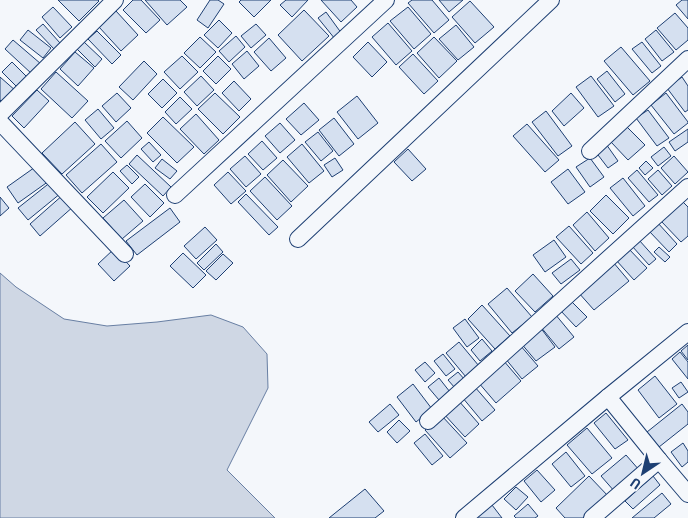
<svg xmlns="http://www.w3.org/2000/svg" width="688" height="518" viewBox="0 0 688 518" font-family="Barlow,sans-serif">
<rect width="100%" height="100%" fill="#f4f7fb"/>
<polygon fill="#cfd7e4" stroke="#687fa3" points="0,273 16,287 64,319 107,326 157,322 211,315 243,327 267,354 268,388 227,470 275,518 0,518"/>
<g fill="#d5e0f0" stroke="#1d3f73">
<polygon points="58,0 98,0 99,1 79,21"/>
<polygon points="133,0 141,0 160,20 146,33 123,10"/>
<polygon points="145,0 180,0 187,7 167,25"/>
<polygon points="210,0 218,0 224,4 208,28 197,20"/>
<polygon points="241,0 271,0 254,17 239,2"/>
<polygon points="286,0 308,0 292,17 280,5"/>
<polygon points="321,0 351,0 357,7 341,22"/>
<polygon points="412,0 432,0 449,20 434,33 408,3"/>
<polygon points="439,0 463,0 449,12"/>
<polygon points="682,0 688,0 688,19 676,5"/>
<polygon points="470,1 494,27 475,43 452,17"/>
<polygon points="53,7 72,27 60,38 42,17"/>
<polygon points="408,7 431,34 414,49 390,21"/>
<polygon points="304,10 329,36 302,61 278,35"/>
<polygon points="116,11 138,35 121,51 99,27"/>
<polygon points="326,12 342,34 335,39 318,18"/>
<polygon points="675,13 688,28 688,40 676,50 657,28"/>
<polygon points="219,20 232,33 218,48 204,35"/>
<polygon points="388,23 412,51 396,65 372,37"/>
<polygon points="43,24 60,43 54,49 36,30"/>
<polygon points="256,24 266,35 251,48 241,36"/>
<polygon points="456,25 474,47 458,60 439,39"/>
<polygon points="28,30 51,48 43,58 20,40"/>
<polygon points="656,30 674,52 662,61 645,39"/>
<polygon points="97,31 121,55 112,64 88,39"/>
<polygon points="236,36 245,47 229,62 219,51"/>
<polygon points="200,37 216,52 200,68 184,53"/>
<polygon points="434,37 457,61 439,78 417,53"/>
<polygon points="269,38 286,58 271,71 254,52"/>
<polygon points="13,40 41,64 32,74 5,49"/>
<polygon points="84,42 102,59 95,67 77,49"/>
<polygon points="368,42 387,62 372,77 353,57"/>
<polygon points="642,42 661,66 652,73 632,49"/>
<polygon points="621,47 650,81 633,95 604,61"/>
<polygon points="247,51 259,66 244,79 232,64"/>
<polygon points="75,52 94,68 78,86 60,69"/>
<polygon points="413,54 438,81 424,94 399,67"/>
<polygon points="182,56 198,72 180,89 164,72"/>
<polygon points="218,56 231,69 216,84 203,71"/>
<polygon points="144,61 157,74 133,100 119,87"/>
<polygon points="12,62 27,77 17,87 2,72"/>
<polygon points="607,71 625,94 615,102 597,79"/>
<polygon points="56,72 88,101 72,118 41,89"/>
<polygon points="201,76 214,90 197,106 184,92"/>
<polygon points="591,76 614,106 598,117 576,87"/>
<polygon points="0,77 16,91 4,104 0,100"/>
<polygon points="682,77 688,86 688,110 685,112 667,88"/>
<polygon points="163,79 177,93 162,108 148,94"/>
<polygon points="234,81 251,99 239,111 222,93"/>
<polygon points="37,90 49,101 24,128 12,116"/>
<polygon points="117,93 131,108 116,122 102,106"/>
<polygon points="215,93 240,117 223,134 198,109"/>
<polygon points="571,93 584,108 564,126 552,111"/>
<polygon points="666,93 688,122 688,123 674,134 651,105"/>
<polygon points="357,96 378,123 358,139 337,112"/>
<polygon points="180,97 192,109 176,124 165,112"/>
<polygon points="304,103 319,120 301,135 286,119"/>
<polygon points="98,109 114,128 101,139 85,120"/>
<polygon points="648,110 669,138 657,146 636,118"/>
<polygon points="546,111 572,146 558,156 532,122"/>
<polygon points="196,114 219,140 204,154 180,129"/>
<polygon points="163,117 194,147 177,163 147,133"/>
<polygon points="334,118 354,144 339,156 319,130"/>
<polygon points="127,121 142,138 121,158 105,141"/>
<polygon points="75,122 95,144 62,174 42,153"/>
<polygon points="280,123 295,140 280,153 265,136"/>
<polygon points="527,124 559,160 545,172 513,136"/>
<polygon points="627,127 645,145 628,160 611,142"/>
<polygon points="688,129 688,142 675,151 669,142"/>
<polygon points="318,132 333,151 321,161 305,142"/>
<polygon points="262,141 277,158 263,170 248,154"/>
<polygon points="149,142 161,155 153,162 141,149"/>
<polygon points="101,144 117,162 82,193 66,175"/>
<polygon points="302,144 324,171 309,183 287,157"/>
<polygon points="606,144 618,161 608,168 595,151"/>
<polygon points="664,147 671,156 658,166 651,157"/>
<polygon points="408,149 426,169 412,181 394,162"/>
<polygon points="137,155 171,187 163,196 129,164"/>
<polygon points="245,156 261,174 246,187 230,169"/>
<polygon points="674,156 688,172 675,184 661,168"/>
<polygon points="335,158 343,170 332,177 324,165"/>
<polygon points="590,158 604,177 590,187 576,167"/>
<polygon points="162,159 177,171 170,179 155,168"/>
<polygon points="283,160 308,186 291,202 267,175"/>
<polygon points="646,161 653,168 645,175 639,168"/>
<polygon points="38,165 49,181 18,203 7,187"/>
<polygon points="127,165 139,177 132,184 120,171"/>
<polygon points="568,169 585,192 568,204 551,182"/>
<polygon points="637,170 658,195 649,202 628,178"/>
<polygon points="658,170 672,186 662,195 648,179"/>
<polygon points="113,172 129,188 103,213 87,197"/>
<polygon points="228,172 246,191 231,204 214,185"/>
<polygon points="265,177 292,206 277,220 250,191"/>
<polygon points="623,178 645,206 633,216 610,188"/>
<polygon points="52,181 61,193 28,220 18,208"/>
<polygon points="145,184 164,203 150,217 131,197"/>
<polygon points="64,194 74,206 40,236 30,224"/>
<polygon points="246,194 278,227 269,235 238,202"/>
<polygon points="606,195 629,218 613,234 590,211"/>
<polygon points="0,197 9,208 0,216"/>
<polygon points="124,200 143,221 122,239 103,218"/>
<polygon points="682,201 688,207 688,236 681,242 661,221"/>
<polygon points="170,208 180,222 137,255 126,241"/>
<polygon points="587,212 609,238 595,251 573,225"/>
<polygon points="657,222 677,244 669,252 649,231"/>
<polygon points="569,226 593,253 581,264 556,237"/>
<polygon points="205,227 217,240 196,259 184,246"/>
<polygon points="554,240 566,257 545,272 533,255"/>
<polygon points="639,240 656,259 649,265 632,246"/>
<polygon points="216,244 223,252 204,270 197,263"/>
<polygon points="659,247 670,257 665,262 654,252"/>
<polygon points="628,248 647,268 634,280 616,260"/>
<polygon points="114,249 130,266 114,281 98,264"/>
<polygon points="183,253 206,275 193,288 170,266"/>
<polygon points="223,254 233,263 216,280 206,271"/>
<polygon points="571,259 580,270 561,284 552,273"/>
<polygon points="613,262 629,281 594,310 578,292"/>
<polygon points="533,274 553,296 535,312 515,291"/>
<polygon points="507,288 532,317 512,333 488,304"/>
<polygon points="570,300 587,317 576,327 560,310"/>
<polygon points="482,305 510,336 495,349 468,319"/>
<polygon points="555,314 574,337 559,349 540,326"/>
<polygon points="465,319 479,338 467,347 453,328"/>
<polygon points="540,327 555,347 536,361 520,342"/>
<polygon points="482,339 492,351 480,361 471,350"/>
<polygon points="459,342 479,366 466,377 446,353"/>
<polygon points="520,345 538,366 522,379 505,358"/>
<polygon points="688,345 688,360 681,351"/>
<polygon points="680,352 688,362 688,379 672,359"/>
<polygon points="443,354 455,369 446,376 434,361"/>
<polygon points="503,360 521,381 496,403 478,382"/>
<polygon points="425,362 435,373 425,382 415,370"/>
<polygon points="458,372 465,380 455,388 448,380"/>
<polygon points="655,376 677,404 659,418 638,390"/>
<polygon points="439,378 450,392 439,400 428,387"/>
<polygon points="681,382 688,392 679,398 672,388"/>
<polygon points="413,384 432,409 416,422 397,397"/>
<polygon points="474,386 495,410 482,421 462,397"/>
<polygon points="458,400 479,424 465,437 443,413"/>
<polygon points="390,404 399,415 378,432 369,422"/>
<polygon points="682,404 688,412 688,424 659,447 647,432"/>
<polygon points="606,413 628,440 615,449 594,423"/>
<polygon points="441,415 467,443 450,458 425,430"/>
<polygon points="399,420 410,431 397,443 387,432"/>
<polygon points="587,428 612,458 592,474 567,445"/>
<polygon points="425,434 443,456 432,465 414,443"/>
<polygon points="683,443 688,451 688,462 682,467 671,452"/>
<polygon points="566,452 585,476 571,487 552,464"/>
<polygon points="626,455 640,471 615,492 601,476"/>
<polygon points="537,470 555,490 541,502 524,481"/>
<polygon points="589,476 609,497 586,518 565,518 556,508"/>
<polygon points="653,476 660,485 633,509 625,501"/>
<polygon points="516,487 528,497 516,510 504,499"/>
<polygon points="365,489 384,511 375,518 329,518"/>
<polygon points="662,493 671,504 654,518 632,518"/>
<polygon points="528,504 538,516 535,518 516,518 514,516"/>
<polygon points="492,505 502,518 476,518"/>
</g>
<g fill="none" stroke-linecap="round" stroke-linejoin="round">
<g stroke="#1d3f73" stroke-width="18">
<g id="street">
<polyline points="0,114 115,0"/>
<polyline points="0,122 125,254"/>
<polyline points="590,151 688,59"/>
<polyline points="175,195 386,0"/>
<polyline points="298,239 551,0"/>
<polyline points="608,397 659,460 688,494"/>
<polyline points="428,421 688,187"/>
<polyline points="464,518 608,397 688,332"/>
<polyline points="592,518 659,460"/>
</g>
</g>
<use href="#street" stroke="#f4f7fb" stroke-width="16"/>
</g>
<g transform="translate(643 473) rotate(215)" stroke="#f4f7fb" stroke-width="4" paint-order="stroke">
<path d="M0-4L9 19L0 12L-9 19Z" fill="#1d3f73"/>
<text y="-8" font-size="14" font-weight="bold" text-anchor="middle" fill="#1d3f73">U</text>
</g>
</svg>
